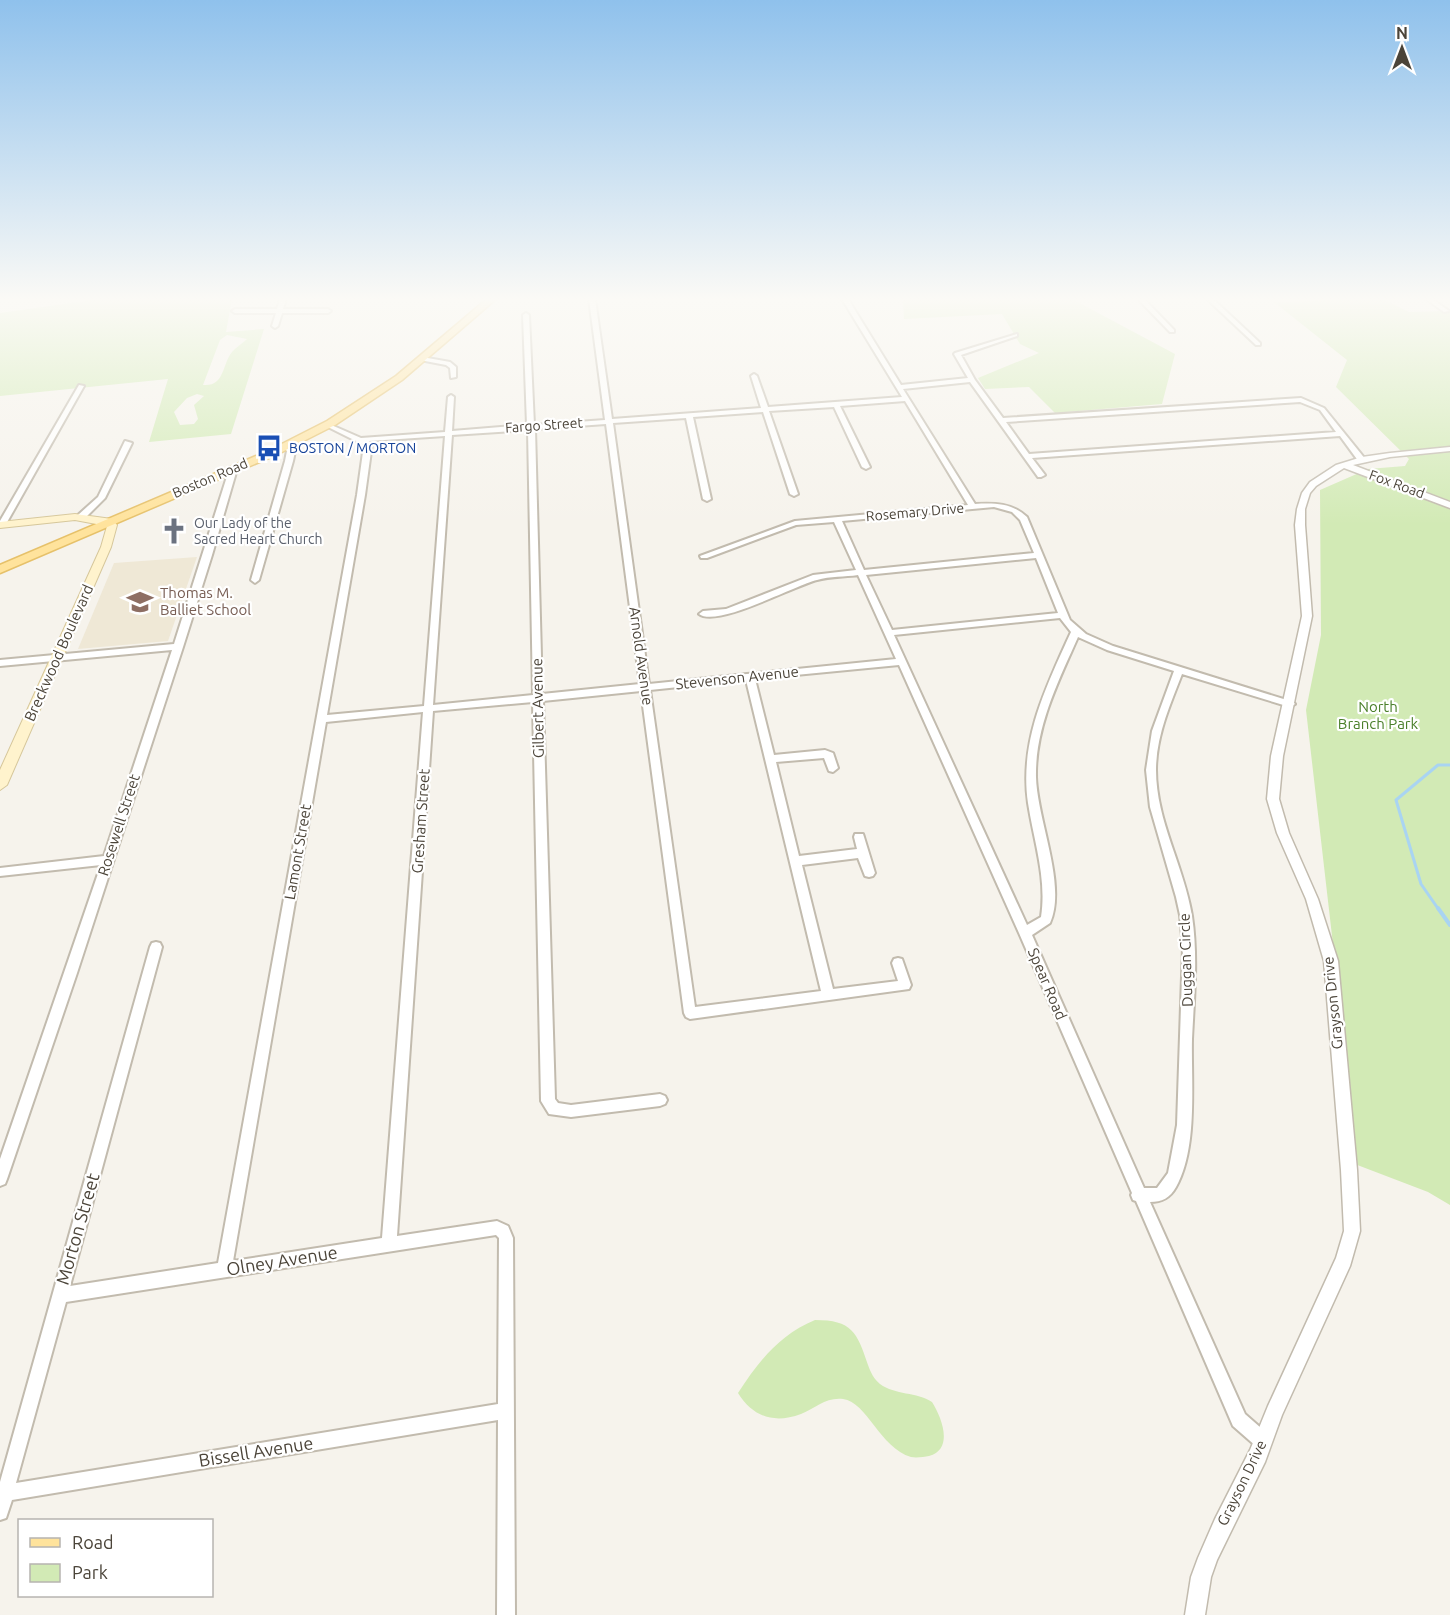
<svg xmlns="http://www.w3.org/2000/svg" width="1450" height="1615" viewBox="0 0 1450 1615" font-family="Ubuntu,sans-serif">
<rect width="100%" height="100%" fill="#f6f3ec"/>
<polygon fill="#efe8d6" points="197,557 168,641 78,649 114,563"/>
<g fill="#d2eab5" fill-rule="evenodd">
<path d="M 99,299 L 232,299 L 226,332 L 264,329 L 231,434 L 149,442 L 168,379 L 0,396 L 0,313 ZM 227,335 L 247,339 C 243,343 236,347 232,352 C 222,364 225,387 203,385 L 220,340 ZM 197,394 L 204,396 L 194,405 L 198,419 L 194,424 L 180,425 L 174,412 L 187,398 Z"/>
<polygon points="903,299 1072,299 1175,354 1162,404 1055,413 1029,387 985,389 978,378 1039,353 1020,344 1002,314 904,319"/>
<polygon points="1383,299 1409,312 1450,311 1450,1205 1428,1192 1339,1158 1339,1116 1353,1118 1306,710 1321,635 1320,490 1368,469 1405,466 1409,459 1336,387 1347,360 1274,302"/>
<path d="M 815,1320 C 852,1320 857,1332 868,1365 C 871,1373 874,1379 880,1384 C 895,1395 917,1392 932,1402 C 942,1418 954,1449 929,1456 C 924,1457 916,1458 911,1457 C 880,1448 867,1402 843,1399 C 826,1397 816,1408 801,1414 C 774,1424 753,1417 738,1393 C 759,1361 779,1335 815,1320 Z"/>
</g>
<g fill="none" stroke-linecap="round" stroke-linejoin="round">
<polyline stroke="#a9d4f2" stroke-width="3" points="1439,910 1421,884 1396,800 1438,765 1450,765"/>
<polyline stroke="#a9d4f2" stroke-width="4" points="1438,908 1450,925"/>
<g stroke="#c2bbae" stroke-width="4">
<g id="minor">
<polygon points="280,299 286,299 283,309 328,309 331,311 328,313 282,313 278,326 275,328 272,326 276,313 235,313 232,311 235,309 277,309"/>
<path d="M 589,299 L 595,299 L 612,419 L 761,408 L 751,376 L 754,374 L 757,376 L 768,407 L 902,397 L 842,299 L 848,299 L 901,385 L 968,378 L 954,354 L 955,353 L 1017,334 L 1017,336 L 961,355 L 975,380 L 1003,418 L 1301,398 L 1324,408 L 1366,460 L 1359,462 L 1340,436 L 1032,458 L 1045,475 L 1041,477 L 1038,477 L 970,382 L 903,389 L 975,504 C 995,503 1012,503 1027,517 L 1070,620 L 1086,634 L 1113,646 L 1293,702 L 1295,704 L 1290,707 L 1182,674 C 1170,705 1156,736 1156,770 C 1156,821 1184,866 1192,916 C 1198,956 1194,998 1192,1039 C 1191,1082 1198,1148 1176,1187 C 1170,1198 1162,1202 1150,1202 L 1245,1414 L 1269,1435 L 1271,1441 L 1269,1447 L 1263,1449 L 1257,1447 L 1233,1426 L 1136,1201 L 1133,1200 L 1131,1195 L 1132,1193 L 1019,933 L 899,665 L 755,679 L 774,755 L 825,750 L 833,753 L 838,768 L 833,772 L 829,771 L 824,758 L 776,762 L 799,856 L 857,849 L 854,837 L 855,834 L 863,834 L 864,837 L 875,873 L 873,876 L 869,877 L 865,876 L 858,858 L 802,865 L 833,989 L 898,981 L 892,963 L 894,959 L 898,958 L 902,959 L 911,985 L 909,989 L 690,1019 L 686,1017 L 684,1013 L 641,691 L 543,701 L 555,1099 L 558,1103 L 571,1105 L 660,1094 L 665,1096 L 667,1100 L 665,1104 L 660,1106 L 571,1117 L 549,1114 L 541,1101 L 533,702 L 433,711 L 397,1236 L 497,1221 L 508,1226 L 513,1238 L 515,1615 L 497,1615 L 498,1420 L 12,1500 L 6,1518 L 0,1520 L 0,1482 L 150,947 L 152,943 L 156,942 L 160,943 L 162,947 L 70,1286 L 218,1263 L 357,495 L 364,445 L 324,425 L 329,424 L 361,438 L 445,432 L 448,397 L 451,395 L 454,397 L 452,431 L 527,425 L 523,315 L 526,313 L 529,315 L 534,425 L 605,420 ZM 905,401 L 968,505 L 795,521 L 700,556 L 701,558 L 707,558 L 796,525 L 834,522 L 856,570 L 813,575 L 726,609 L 703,611 L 699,614 C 717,628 793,586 817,580 C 830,576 845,577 858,575 L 896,659 L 649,684 L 613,423 L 686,418 L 703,499 L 707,501 L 711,499 L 693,417 L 763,412 L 790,494 L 794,496 L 798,494 L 769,411 L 834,407 L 862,467 L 866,469 L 870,467 L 840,406 ZM 1300,402 L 1320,410 L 1336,432 L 1029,454 L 1006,422 ZM 606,424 L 640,684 L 542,694 L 535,429 ZM 528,430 L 533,695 L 433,705 L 452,435 ZM 445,436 L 424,706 L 327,715 L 365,495 L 372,444 L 369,441 ZM 994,507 L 1012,512 L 1020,520 L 1034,553 L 864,570 L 842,521 ZM 1036,558 L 1058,613 L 892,630 L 866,575 ZM 1060,618 L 1071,632 C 1046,687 1019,741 1028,803 C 1034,842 1047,878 1041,917 L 1027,925 L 894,635 ZM 1078,637 L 1107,650 L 1174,671 L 1152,731 L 1146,770 L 1150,807 L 1176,897 L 1180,915 L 1183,947 L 1177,1125 L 1168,1173 L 1157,1188 L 1144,1188 L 1032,935 L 1050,923 C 1067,885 1037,820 1036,777 C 1035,727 1058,682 1078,637 ZM 746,680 L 821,991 L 695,1007 L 650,690 ZM 423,712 L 382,1238 L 233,1261 L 326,722 ZM 496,1235 L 499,1238 L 498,1404 L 16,1483 L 66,1302 Z"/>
<polygon points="1138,299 1144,299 1174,330 1174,332 1170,332"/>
<polygon points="1207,299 1213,299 1260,343 1260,345 1256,345"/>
<polygon points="1426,299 1432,299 1449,311 1444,312"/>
<polygon points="422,357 450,362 456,367 456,377 451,378 450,368 446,365 420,360 420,358"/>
<polygon points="79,385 84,386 6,524 0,526 0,521"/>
<polygon points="125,441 132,443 105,498 84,519 78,519 78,515 98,497"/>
<polygon points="283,444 289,444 295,451 293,461 259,580 255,583 251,580 285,461 287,451 282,446"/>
<polygon points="230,467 237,469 212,555 183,647 77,973 7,1179 5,1184 0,1186 0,1159 101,865 0,876 0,868 104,856 172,650 0,666 0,660 174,644"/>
</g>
</g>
<g stroke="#c2bbae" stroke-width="3">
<polygon id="tertiary" points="1450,447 1450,451 1390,457 1353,465 1450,502 1450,508 1344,468 1316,486 1310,493 1305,509 1305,525 1312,616 1283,756 1279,799 1289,833 1318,899 1338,961 1357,1170 1360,1231 1350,1266 1282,1415 1265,1462 1217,1560 1211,1577 1205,1615 1185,1615 1191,1577 1198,1558 1215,1519 1250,1450 1268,1406 1336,1258 1344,1231 1341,1170 1324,961 1306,899 1277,833 1267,799 1271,756 1302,616 1295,525 1297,509 1302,493 1310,482 1336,465 1362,457 1390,453"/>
</g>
<g stroke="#d6c79b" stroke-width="2">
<polygon id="secondary" points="75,514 112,519 117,525 111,547 7,785 0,790 0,770 101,547 107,526 75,520 0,528 0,522"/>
</g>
<g stroke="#e6c16a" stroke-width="3">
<polygon id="primary" points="487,299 496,299 402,380 335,425 278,454 0,573 0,565 270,450 327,421 396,376"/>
</g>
<use href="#minor" fill="#fff" fill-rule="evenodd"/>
<use href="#tertiary" fill="#fff" fill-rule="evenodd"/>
<use href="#secondary" fill="#fff3cd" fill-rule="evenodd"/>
<use href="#primary" fill="#ffe39c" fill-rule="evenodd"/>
</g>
<linearGradient id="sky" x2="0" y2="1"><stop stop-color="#8fc1ec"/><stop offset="0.57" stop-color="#fbfaf6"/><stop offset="1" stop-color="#fbfaf6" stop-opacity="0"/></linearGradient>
<rect width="1450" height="525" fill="url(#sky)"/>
<defs>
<g id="bus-bare" transform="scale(2.07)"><path d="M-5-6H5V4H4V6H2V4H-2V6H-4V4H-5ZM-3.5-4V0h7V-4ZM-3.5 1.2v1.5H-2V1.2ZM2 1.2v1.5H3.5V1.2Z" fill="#1a4fb4" stroke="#fff" stroke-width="2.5" paint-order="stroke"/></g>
<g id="church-bare" transform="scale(2.07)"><path d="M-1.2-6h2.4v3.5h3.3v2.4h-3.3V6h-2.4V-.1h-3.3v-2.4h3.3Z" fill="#6b7280" stroke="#fff" stroke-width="2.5" paint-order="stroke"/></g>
<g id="school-bare" transform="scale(2.07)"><path d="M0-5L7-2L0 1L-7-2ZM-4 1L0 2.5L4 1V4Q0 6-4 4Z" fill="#8d6e63" stroke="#fff" stroke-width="2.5" paint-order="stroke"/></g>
</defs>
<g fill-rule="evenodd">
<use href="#bus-bare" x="269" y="448"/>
<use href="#church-bare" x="174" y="531"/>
<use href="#school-bare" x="140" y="602"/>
</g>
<g text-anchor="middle" stroke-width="4.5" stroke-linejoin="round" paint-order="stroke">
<g font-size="14" fill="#4b4439" stroke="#fff">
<text transform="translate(544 425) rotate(-4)" y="5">Fargo Street</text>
<text transform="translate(210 478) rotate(-23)" y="5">Boston Road</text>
<text transform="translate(1397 484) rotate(20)" y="5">Fox Road</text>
<text transform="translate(915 512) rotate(-5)" y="5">Rosemary Drive</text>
</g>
<g font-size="14" fill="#164399" stroke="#fff" text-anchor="start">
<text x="289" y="453">BOSTON / MORTON</text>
</g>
<g font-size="14" fill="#5b616d" stroke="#fff" text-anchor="start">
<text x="194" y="528">Our Lady of the<tspan x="194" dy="16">Sacred Heart Church</tspan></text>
</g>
<g font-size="15" fill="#785e54" stroke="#fff" text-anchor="start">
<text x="160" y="598">Thomas M.<tspan x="160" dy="17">Balliet School</tspan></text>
</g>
<g font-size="15" fill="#4b4439" stroke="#fff">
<text transform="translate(59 653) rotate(-66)" y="5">Breckwood Boulevard</text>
<text transform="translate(641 656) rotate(82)" y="5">Arnold Avenue</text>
<text transform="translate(737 678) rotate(-6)" y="5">Stevenson Avenue</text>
<text transform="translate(538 708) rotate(-91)" y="5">Gilbert Avenue</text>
<text transform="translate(421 821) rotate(-86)" y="5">Gresham Street</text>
<text transform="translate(119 825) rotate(-72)" y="5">Rosewell Street</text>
<text transform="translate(298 852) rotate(-80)" y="5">Lamont Street</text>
<text transform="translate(1186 960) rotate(-92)" y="5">Duggan Circle</text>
<text transform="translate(1047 984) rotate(67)" y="5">Spear Road</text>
<text transform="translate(1333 1003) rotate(-96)" y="5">Grayson Drive</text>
<text transform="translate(1242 1483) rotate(-64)" y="5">Grayson Drive</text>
</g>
<g font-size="15" fill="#4a7f2a" stroke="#fff">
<text x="1378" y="712">North<tspan x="1378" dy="17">Branch Park</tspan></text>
</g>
<g font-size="18" fill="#4b4439" stroke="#fff">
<text transform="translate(78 1229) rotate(-74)" y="6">Morton Street</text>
<text transform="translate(282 1261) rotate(-9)" y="6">Olney Avenue</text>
<text transform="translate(256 1452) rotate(-9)" y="6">Bissell Avenue</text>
</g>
</g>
<rect x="18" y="1519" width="195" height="78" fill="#ffffff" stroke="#b7b4b0" stroke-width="1.5"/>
<rect x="30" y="1538" width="30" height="9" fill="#ffe39c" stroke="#b7b4b0" stroke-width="1.5"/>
<text x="72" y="1549" font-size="18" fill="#4b4439">Road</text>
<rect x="30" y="1564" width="30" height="18" fill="#d2eab5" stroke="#b7b4b0" stroke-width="1.5"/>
<text x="72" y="1579" font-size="18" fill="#4b4439">Park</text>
<g transform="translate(1402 48)" stroke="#ffffff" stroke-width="4.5" paint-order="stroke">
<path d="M0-4.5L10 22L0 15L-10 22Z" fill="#4b4439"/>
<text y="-9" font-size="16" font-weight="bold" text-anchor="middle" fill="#4b4439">N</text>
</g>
</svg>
